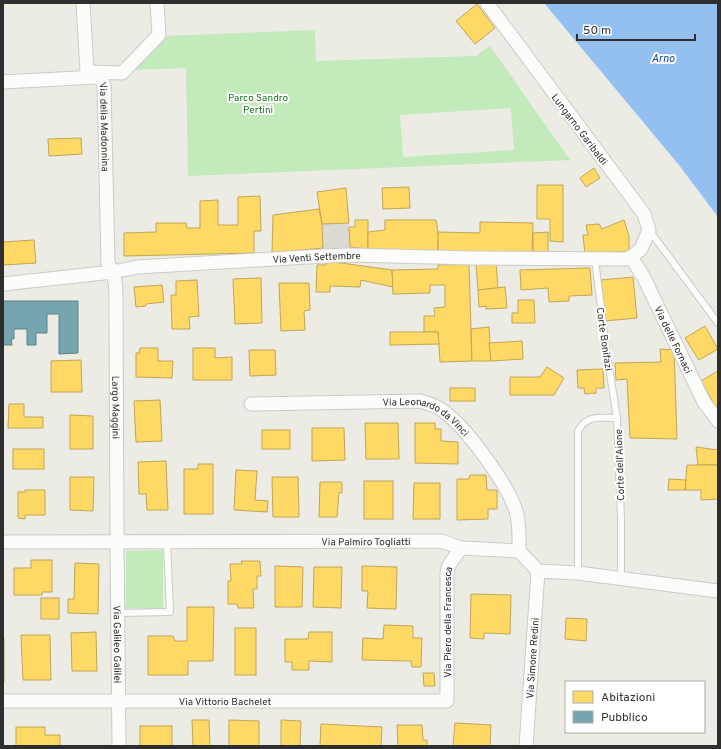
<svg xmlns="http://www.w3.org/2000/svg" width="721" height="749" viewBox="0 0 721 749" font-family="Overpass,sans-serif">
<rect width="100%" height="100%" fill="#ecebe4"/>
<g fill="#c2eabb" fill-rule="evenodd">
<path d="M 315,30 L 316,61 L 476,56 L 490,46 L 570,160 L 188,176 L 186,68 L 131,70 L 165,36 ZM 511,108 L 514,150 L 403,157 L 400,115 Z"/>
<polygon points="163,550 163,609 126,608 126,551"/>
</g>
<polygon fill="#dad9d2" points="349,223 351,259 324,260 322,224"/>
<polygon fill="#94bff1" points="544,3 718,3 718,217 679,165"/>
<g fill="#ffd966" stroke="#c0a655">
<polygon points="477,4 495,28 475,44 456,21"/>
<polygon points="81,138 82,154 49,156 48,139"/>
<polygon points="594,168 600,178 586,187 580,178"/>
<polygon points="537,185 563,185 563,242 550,241 550,219 537,219"/>
<polygon points="409,187 410,208 383,209 382,188"/>
<polygon points="346,188 349,223 322,224 317,192"/>
<polygon points="260,196 261,231 254,231 254,253 124,256 124,233 156,232 156,223 186,223 187,228 200,228 200,201 218,200 218,225 238,225 238,197"/>
<polygon points="319,209 322,224 323,248 272,253 273,215"/>
<polygon points="355,220 368,220 368,249 350,247 349,227 355,227"/>
<polygon points="385,220 436,220 438,232 438,254 368,249 368,232 385,230"/>
<polygon points="624,220 629,236 629,251 585,254 583,235 588,235 586,225 599,224 602,229"/>
<polygon points="480,222 533,223 532,256 438,254 438,232 480,233"/>
<polygon points="548,232 548,255 533,255 533,233"/>
<polygon points="34,240 36,263 3,265 3,242"/>
<polygon points="327,261 392,270 393,287 361,280 360,287 330,286 330,292 316,292 317,265 326,265"/>
<polygon points="496,263 498,288 478,290 476,264"/>
<polygon points="469,264 472,361 440,362 438,332 424,332 424,316 435,316 434,308 445,307 445,285 430,285 430,293 393,294 392,270 438,269 438,265"/>
<polygon points="590,268 592,295 569,296 569,301 549,302 548,288 521,290 520,270"/>
<polygon points="633,277 637,318 605,321 601,280"/>
<polygon points="261,278 262,323 235,324 233,279"/>
<polygon points="197,280 199,316 189,317 190,329 172,329 171,295 176,295 176,281"/>
<polygon points="279,283 309,283 310,310 304,311 305,330 281,331"/>
<polygon points="162,285 164,302 146,304 146,306 136,307 134,287"/>
<polygon points="505,287 507,308 486,309 486,306 479,307 478,290"/>
<polygon points="518,300 534,300 535,323 512,323 512,313 518,313"/>
<polygon points="705,326 718,349 699,360 685,338"/>
<polygon points="489,327 491,361 472,361 471,329"/>
<polygon points="390,332 438,332 439,344 390,345"/>
<polygon points="522,341 523,359 491,361 489,343"/>
<polygon points="140,348 158,348 158,361 173,361 172,378 136,377 136,353 139,353"/>
<polygon points="193,348 215,348 215,358 232,357 232,380 193,380"/>
<polygon points="660,349 674,350 677,439 630,438 627,379 616,380 615,363 661,362"/>
<polygon points="249,350 275,350 276,375 250,376"/>
<polygon points="81,360 82,392 51,392 51,361"/>
<polygon points="547,367 564,378 554,395 510,395 510,377 540,377"/>
<polygon points="603,369 604,388 596,388 596,393 585,394 584,388 578,388 577,370"/>
<polygon points="718,371 718,407 716,408 701,381"/>
<rect x="450" y="388" width="25" height="13"/>
<polygon points="160,400 162,441 136,442 134,401"/>
<polygon points="9,404 24,404 24,417 43,417 43,428 8,428"/>
<polygon points="70,415 93,416 93,449 70,449"/>
<polygon points="365,423 398,423 399,459 366,459"/>
<polygon points="415,423 435,423 435,429 441,429 441,441 458,442 458,464 415,463"/>
<polygon points="312,428 344,428 345,460 312,461"/>
<rect x="262" y="430" width="28" height="19"/>
<polygon points="696,447 718,450 718,465 698,465"/>
<rect x="13" y="449" width="31" height="20"/>
<polygon points="166,461 168,510 147,510 146,494 139,494 138,462"/>
<polygon points="198,464 213,464 213,514 184,514 184,469 198,469"/>
<polygon points="687,465 718,465 718,499 701,500 701,490 685,490"/>
<polygon points="236,470 257,471 255,500 268,501 267,512 234,510"/>
<polygon points="470,475 486,475 487,490 497,490 497,509 488,509 488,519 457,520 457,479 469,479"/>
<polygon points="70,477 94,477 93,511 70,510"/>
<polygon points="272,477 298,477 299,517 273,517"/>
<polygon points="669,479 686,480 685,490 668,490"/>
<rect x="364" y="481" width="29" height="38"/>
<polygon points="320,482 342,482 342,493 339,492 337,517 319,517"/>
<polygon points="414,483 440,483 440,519 413,519"/>
<polygon points="25,490 45,490 45,515 25,515 25,519 18,518 18,492 25,492"/>
<polygon points="31,560 52,560 52,592 42,592 42,595 14,595 14,568 31,568"/>
<polygon points="241,561 260,561 261,576 257,576 257,589 253,589 254,608 238,608 237,604 228,604 228,581 231,581 230,564 242,564"/>
<polygon points="75,563 99,564 98,614 68,613 68,599 74,599"/>
<polygon points="275,566 303,567 302,607 275,607"/>
<polygon points="362,566 397,567 396,609 367,608 368,591 362,591"/>
<polygon points="314,567 342,567 341,608 313,607"/>
<polygon points="471,594 511,595 510,634 484,633 484,639 470,638"/>
<rect x="41" y="598" width="18" height="21"/>
<polygon points="187,607 214,607 213,661 188,661 188,675 148,675 148,636 173,636 175,641 187,641"/>
<polygon points="566,618 587,619 586,641 565,639"/>
<polygon points="384,625 413,626 413,638 422,638 421,667 412,667 411,661 362,660 363,638 383,639"/>
<rect x="235" y="628" width="21" height="47"/>
<polygon points="96,632 97,671 72,671 71,633"/>
<polygon points="309,632 332,632 332,662 309,661 309,670 292,670 292,662 285,662 285,639 308,639"/>
<polygon points="21,635 50,635 51,680 23,680"/>
<rect x="3" y="639" width="1" height="43"/>
<polygon points="423,673 434,673 435,686 424,686"/>
<polygon points="192,720 209,720 210,746 193,746"/>
<polygon points="229,720 259,721 259,746 229,746"/>
<polygon points="281,720 301,721 300,746 281,746"/>
<polygon points="455,723 491,725 490,746 453,746"/>
<polygon points="321,724 382,727 381,746 320,746"/>
<polygon points="397,725 422,725 423,740 427,740 427,746 398,746"/>
<rect x="140" y="726" width="32" height="20"/>
<polygon points="16,727 45,727 45,735 60,735 60,746 16,746"/>
</g>
<polygon fill="#76a5af" stroke="#608188" points="3,301 78,301 78,353 59,354 59,314 47,314 47,333 36,333 36,345 27,345 27,329 14,329 14,339 11,339 12,345 3,345"/>
<g fill="none" stroke-linecap="round" stroke-linejoin="round">
<g stroke="#cacac9" stroke-width="8">
<g id="lane">
<polyline points="649,230 718,323"/>
<polyline points="595,260 606,348 617,418 621,518 621,579"/>
<path d="M 578,573 L 578,431 C 587,414 601,418 617,418"/>
<polyline points="118,613 170,612 167,542"/>
</g>
</g>
<g stroke="#cacac9" stroke-width="15">
<g id="street">
<polyline points="83,3 87,72 122,73 159,35 157,3"/>
<path id="s1" d="M 3,82 L 96,77 L 102,80 L 104,86 L 108,263 C 117,277 116,291 116,307 L 117,542 L 119,746"/>
<path id="s2" d="M 631,257 L 643,276 L 704,402 L 718,421"/>
<path id="s3" d="M 3,284 L 113,272 L 137,267 L 324,256 L 350,255 L 473,258 L 625,259 L 631,257 L 641,249 L 649,230 L 644,214 L 487,3"/>
<path id="s4" d="M 251,404 L 420,401 C 427,403 434,405 440,409 C 464,423 508,485 516,511 C 520,524 519,538 519,551"/>
<path id="s5" d="M 3,542 L 441,541 L 461,548 L 519,551 L 538,571 L 578,573 L 718,591"/>
<path id="s6" d="M 3,701 L 447,701 L 447,572 L 449,565 L 461,548"/>
<path id="s7" d="M 526,746 L 538,571"/>
</g>
</g>
<use href="#lane" stroke="#fcfcfb" stroke-width="6"/>
<use href="#street" stroke="#fcfcfb" stroke-width="13"/>
</g>
<g text-anchor="middle" stroke-width="4" stroke-linejoin="round" paint-order="stroke">
<g font-size="10" fill="#16731d" stroke="#fff">
<text x="258" y="101">Parco Sandro<tspan x="258" dy="12">Pertini</tspan></text>
</g>
<g font-size="10" fill="#2e2e2e" stroke="#fff">
<text dy="4" stroke="none"><textPath href="#s1" startOffset="147">Via della Madonnina</textPath></text>
<text transform="translate(580 129) rotate(53)" y="4">Lungarno Garibaldi</text>
<text dy="4" stroke="none"><textPath href="#s3" startOffset="315">Via Venti Settembre</textPath></text>
<text transform="translate(605 339) rotate(82)" y="4">Corte Bonifazi</text>
<text dy="4" stroke="none"><textPath href="#s2" startOffset="93">Via delle Fornaci</textPath></text>
<text dy="4" stroke="none"><textPath href="#s1" startOffset="429">Largo Maggini</textPath></text>
<text dy="4" stroke="none"><textPath href="#s4" startOffset="180">Via Leonardo da Vinci</textPath></text>
<text transform="translate(619 465) rotate(-92)" y="4">Corte dell'Aione</text>
<text dy="4" stroke="none"><textPath href="#s5" startOffset="363">Via Palmiro Togliatti</textPath></text>
<text dy="4" stroke="none"><textPath href="#s6" startOffset="523">Via Piero della Francesca</textPath></text>
<text dy="4" stroke="none"><textPath href="#s1" startOffset="666">Via Galileo Galilei</textPath></text>
<text dy="4" stroke="none"><textPath href="#s7" startOffset="88">Via Simone Redini</textPath></text>
<text dy="4" stroke="none"><textPath href="#s6" startOffset="222">Via Vittorio Bachelet</textPath></text>
</g>
<g font-size="11" font-style="italic" fill="#0543ab" stroke="#fff">
<text x="663" y="62">Arno</text>
</g>
</g>
<rect width="721" height="749" fill="none" stroke="#2e2e2e" stroke-width="8"/>
<rect x="565" y="681" width="140" height="52" fill="#ffffff" stroke="#ababab"/>
<rect x="573" y="691" width="20" height="12" fill="#ffd966" stroke="#ababab"/>
<text x="601" y="701" font-size="12" fill="#2e2e2e">Abitazioni</text>
<rect x="573" y="711" width="20" height="12" fill="#76a5af" stroke="#ababab"/>
<text x="601" y="721" font-size="12" fill="#2e2e2e">Pubblico</text>
<path d="M577 34v6h118v-6" fill="none" stroke="#2e2e2e" stroke-width="2"/>
<text x="583" y="34" font-size="12" fill="#2e2e2e" stroke="#ffffff" stroke-width="3" paint-order="stroke">50 m</text>
</svg>
